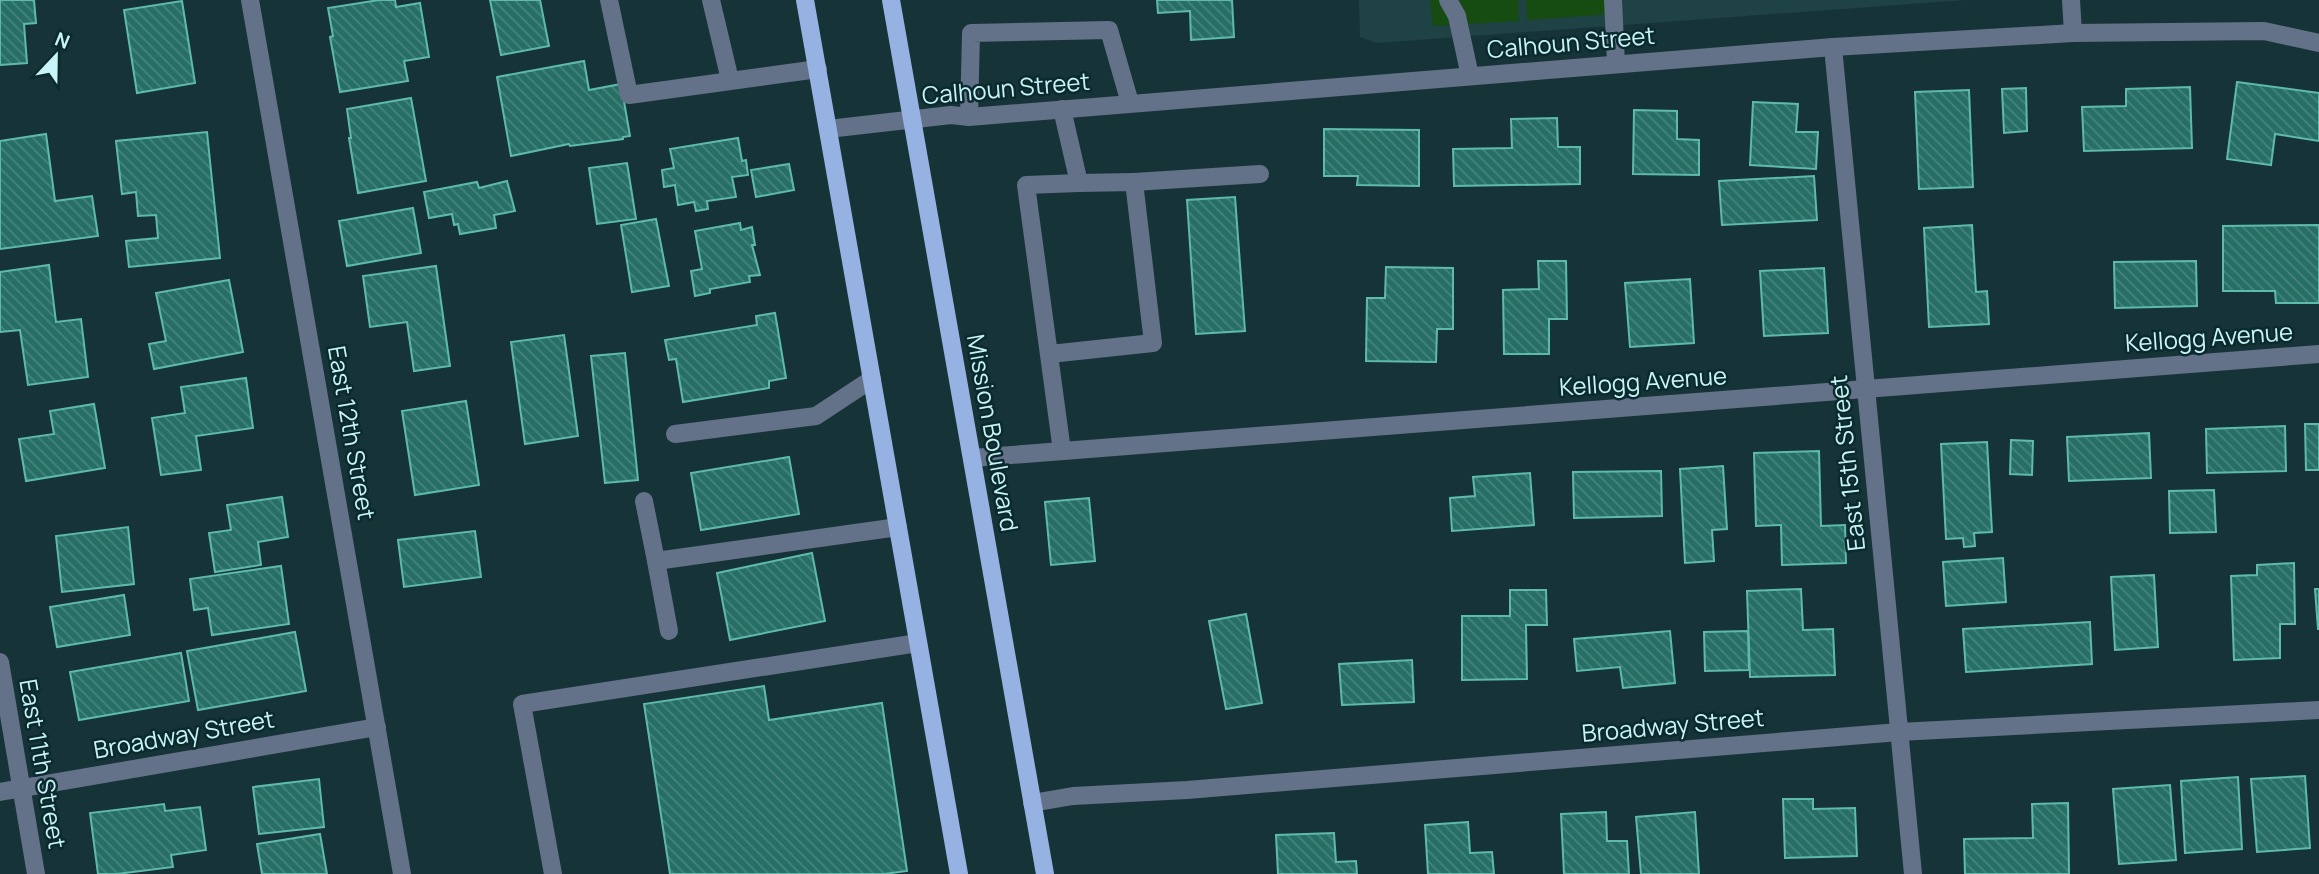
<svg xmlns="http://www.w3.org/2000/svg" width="2319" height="874" viewBox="0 0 2319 874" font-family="Manrope,sans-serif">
<defs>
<pattern id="building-back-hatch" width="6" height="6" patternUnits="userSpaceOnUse" patternTransform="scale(1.75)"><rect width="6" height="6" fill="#276f65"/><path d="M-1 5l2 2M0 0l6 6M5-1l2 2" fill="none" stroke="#45847c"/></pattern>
</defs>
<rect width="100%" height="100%" fill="#163437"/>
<polygon fill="#1f4245" points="1359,0 1966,0 1377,43 1360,37"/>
<g fill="#164b12">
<polygon points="1430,0 1518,0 1519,21 1433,26"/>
<polygon points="1526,0 1612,0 1613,14 1527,20"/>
</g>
<g fill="url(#building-back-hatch)" stroke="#5ebaab" stroke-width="2">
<polygon points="0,0 34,0 36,23 24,24 27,63 0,65"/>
<polygon points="379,0 395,0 396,7 420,3 429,57 404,61 408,81 340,92 330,37 333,36 328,8"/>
<polygon points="490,0 540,0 549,46 501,55"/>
<polygon points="1157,0 1232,0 1234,37 1191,40 1190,11 1158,13"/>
<polygon points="182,1 195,83 137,93 124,10"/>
<polygon points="584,61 589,90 621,84 630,136 623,137 623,139 570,146 569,144 511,156 497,77"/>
<polygon points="2237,82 2319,93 2319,141 2275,134 2271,165 2227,159"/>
<polygon points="2190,87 2192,148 2084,151 2082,107 2126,106 2126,89"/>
<polygon points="2026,88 2027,131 2004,133 2002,89"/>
<polygon points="1969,90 1973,187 1919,189 1915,92"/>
<polygon points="411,98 426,181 358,193 349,138 351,138 347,109"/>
<polygon points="1753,102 1798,104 1796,132 1818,132 1816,169 1750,165"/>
<polygon points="1634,110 1677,111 1677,139 1699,140 1699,175 1633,174"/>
<polygon points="1557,118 1558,147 1580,147 1580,184 1454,186 1453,149 1512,148 1511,119"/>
<polygon points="1324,129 1419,130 1419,186 1357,185 1358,176 1324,176"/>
<polygon points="207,132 220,258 129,267 126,241 158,238 156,215 138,216 136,192 122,194 116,141"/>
<polygon points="46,134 55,201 92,196 98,236 0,249 0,141"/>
<polygon points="738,138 742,161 746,160 748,175 732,177 736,197 707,201 708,209 696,211 694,202 678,205 675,185 664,187 662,170 674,168 670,149"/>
<polygon points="627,163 636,219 597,224 589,168"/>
<polygon points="789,164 794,190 756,197 751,170"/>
<polygon points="1814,176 1817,220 1722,225 1719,181"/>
<polygon points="507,181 515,211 494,215 496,228 460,234 458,224 454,225 452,214 429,218 424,192 477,182 479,188"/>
<polygon points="1235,197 1245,331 1196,334 1187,200"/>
<polygon points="413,208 421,253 347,266 339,221"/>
<polygon points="656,219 669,286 632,292 621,225"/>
<polygon points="740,223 741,230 752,227 755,245 752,245 760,275 749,276 750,282 710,289 710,293 695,296 691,271 702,269 695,231"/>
<polygon points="1972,225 1976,292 1987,291 1989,324 1929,327 1924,228"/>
<polygon points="2319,225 2319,303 2276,303 2275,291 2223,291 2223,226"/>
<polygon points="1538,261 1566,261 1567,319 1549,319 1549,354 1504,354 1503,290 1539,289"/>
<polygon points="2196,261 2197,306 2115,308 2114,262"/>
<polygon points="49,265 56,322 81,319 88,377 28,385 20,330 0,332 0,272"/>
<polygon points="436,266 450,366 414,371 407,322 370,327 363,276"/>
<polygon points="1386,267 1453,268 1453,329 1437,329 1436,362 1366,361 1367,298 1385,298"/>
<polygon points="1824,268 1828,333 1764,336 1760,271"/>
<polygon points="1690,279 1694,343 1630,347 1625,283"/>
<polygon points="229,280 243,352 154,369 149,344 166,341 156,293"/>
<polygon points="775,313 786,378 769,381 769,388 683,402 676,359 669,360 665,340 757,325 756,316"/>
<polygon points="564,335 578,436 525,444 511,342"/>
<polygon points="625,353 638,480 605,483 591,356"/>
<polygon points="246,378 253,428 196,436 201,470 161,475 152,418 185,413 181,387"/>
<polygon points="466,401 479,485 415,495 402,411"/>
<polygon points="94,404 105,468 26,481 19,439 54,434 50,411"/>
<polygon points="2305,424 2319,424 2319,470 2306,470"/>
<polygon points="2285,426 2286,471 2207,473 2206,429"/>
<polygon points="2149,433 2151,478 2069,481 2067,437"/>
<polygon points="2011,440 2033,441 2032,475 2010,474"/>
<polygon points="1987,442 1992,532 1974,533 1975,546 1964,547 1963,538 1946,539 1941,444"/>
<polygon points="1819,451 1821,526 1845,525 1846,563 1782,565 1781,525 1756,526 1754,453"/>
<polygon points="789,457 799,514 701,530 691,473"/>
<polygon points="1723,466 1727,529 1712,530 1714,561 1685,563 1680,469"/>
<polygon points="1661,471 1662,516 1574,518 1573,472"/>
<polygon points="1530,473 1534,525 1452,531 1450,498 1475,496 1473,477"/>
<polygon points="2214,490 2216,532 2170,533 2169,491"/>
<polygon points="282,497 288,537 258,542 261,565 215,572 209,533 231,530 227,505"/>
<polygon points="1089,498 1095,561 1051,565 1045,502"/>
<polygon points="128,527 134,584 62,592 56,536"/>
<polygon points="475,531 481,577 404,587 398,540"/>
<polygon points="812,553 825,621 730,640 717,573"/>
<polygon points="2003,558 2006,602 1946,606 1943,562"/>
<polygon points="2294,563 2295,624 2280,624 2280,658 2234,660 2231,576 2257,575 2257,565"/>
<polygon points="281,566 289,624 212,635 208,608 194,610 190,579"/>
<polygon points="2154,575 2158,647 2115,650 2111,577"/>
<polygon points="1801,589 1803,630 1833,629 1835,675 1750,677 1747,591"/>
<polygon points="2315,589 2319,589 2319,629 2318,629"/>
<polygon points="1510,590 1546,590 1547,625 1526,625 1527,679 1462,680 1462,616 1510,616"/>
<polygon points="124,595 130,635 57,647 50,607"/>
<polygon points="1246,614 1262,703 1226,709 1209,621"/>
<polygon points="2090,622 2092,664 1966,672 1963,629"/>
<polygon points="1670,631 1675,683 1623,688 1620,667 1577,671 1574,639"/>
<polygon points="1748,631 1749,670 1705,671 1704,632"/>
<polygon points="295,632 306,691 198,710 187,651"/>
<polygon points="181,653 189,701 79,720 70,672"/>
<polygon points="1412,660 1414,702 1342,705 1339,664"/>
<polygon points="764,686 769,720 882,703 907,871 884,874 670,874 644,704"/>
<polygon points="2305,776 2310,848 2257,852 2251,779"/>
<polygon points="2238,777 2242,849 2185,853 2181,781"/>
<polygon points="319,779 324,827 259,834 253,787"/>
<polygon points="2170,785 2176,860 2119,864 2113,789"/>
<polygon points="1783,799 1813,799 1813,809 1855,808 1857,856 1785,858"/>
<polygon points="2068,803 2069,874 1965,874 1964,839 2033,838 2032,804"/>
<polygon points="164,804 165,811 200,807 206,850 171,855 173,867 117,874 98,874 90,813"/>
<polygon points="1606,812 1607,841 1627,841 1629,874 1564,874 1561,814"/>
<polygon points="1695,812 1699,874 1641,874 1636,817"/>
<polygon points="1468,822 1470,853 1492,852 1494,874 1428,874 1425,825"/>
<polygon points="1334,833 1336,862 1356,861 1357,874 1278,874 1276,835"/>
<polygon points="320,834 327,874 262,874 257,844"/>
</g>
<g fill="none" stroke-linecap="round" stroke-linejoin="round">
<g stroke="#637189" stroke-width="18">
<polyline points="609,0 629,95 818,69"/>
<polyline points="711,0 730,80"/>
<polyline points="1448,0 1457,16 1470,76"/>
<polyline points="1613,0 1616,64"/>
<polyline points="2071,0 2073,33"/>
<polyline points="1062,109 1079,183 1026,185 1062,451"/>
<polyline points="969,117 971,33 1109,30 1130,103"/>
<polyline points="1134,182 1260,174"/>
<polyline points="1050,354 1153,343 1134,182 1079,183"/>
<polyline points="675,434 816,416 872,379"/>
<polyline points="644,501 656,561 898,527"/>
<polyline points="656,561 669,631"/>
<polyline points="553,874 522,704 918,643"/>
</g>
<g stroke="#637189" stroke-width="18">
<polyline points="250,0 402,874"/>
<polyline points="1833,47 1913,874"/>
<polyline points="828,129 951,115 969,117 1833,47 2073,33 2264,31 2319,43"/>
<polyline points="972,458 2319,354"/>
<polyline points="0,662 36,874"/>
<polyline points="0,792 377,727"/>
<polyline points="1032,803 1073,796 1187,790 1899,732 2319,710"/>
</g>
<g stroke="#96b2e3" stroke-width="18">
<polyline points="805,0 959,874"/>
<polyline points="891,0 1045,874"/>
</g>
</g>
<g text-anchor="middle" stroke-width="5" stroke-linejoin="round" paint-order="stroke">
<g font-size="24" fill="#c8f4f8" stroke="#0b2a2d">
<text transform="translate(1571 43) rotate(-5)" y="8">Calhoun Street</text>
<text transform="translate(1006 89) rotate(-5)" y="8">Calhoun Street</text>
<text transform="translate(2209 338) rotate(-4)" y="8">Kellogg Avenue</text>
<text transform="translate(1643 382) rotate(-4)" y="8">Kellogg Avenue</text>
<text transform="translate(351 433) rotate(80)" y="8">East 12th Street</text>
<text transform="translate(992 433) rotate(80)" y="8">Mission Boulevard</text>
<text transform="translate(1848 463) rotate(-96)" y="8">East 15th Street</text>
<text transform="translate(1673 726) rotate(-5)" y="8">Broadway Street</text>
<text transform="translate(184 735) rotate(-10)" y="8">Broadway Street</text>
<text transform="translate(42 764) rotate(80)" y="8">East 11th Street</text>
</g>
</g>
<g transform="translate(56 56) rotate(22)" stroke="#0b2a2d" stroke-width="5" paint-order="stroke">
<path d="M0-5L12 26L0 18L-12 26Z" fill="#c8f4f8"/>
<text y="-10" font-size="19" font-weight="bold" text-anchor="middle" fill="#c8f4f8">N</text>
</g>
</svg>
